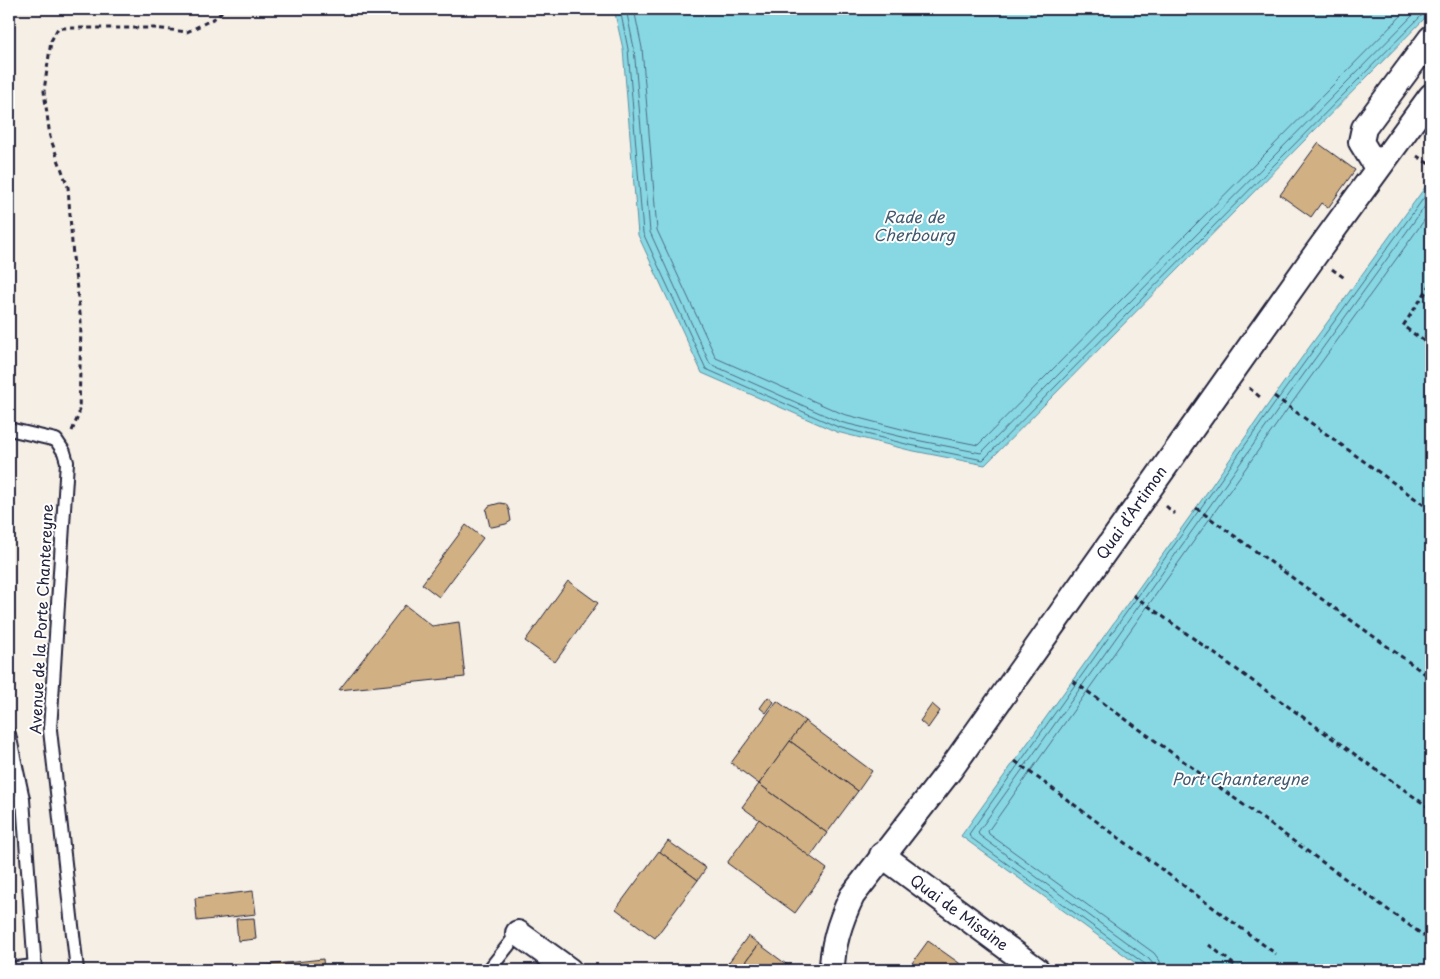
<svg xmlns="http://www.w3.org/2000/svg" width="1440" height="979" viewBox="0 0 1440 979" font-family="'Playpen Sans',sans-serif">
<rect width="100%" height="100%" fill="#f6efe6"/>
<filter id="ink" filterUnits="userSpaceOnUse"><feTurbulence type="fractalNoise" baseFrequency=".02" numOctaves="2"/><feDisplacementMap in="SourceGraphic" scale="10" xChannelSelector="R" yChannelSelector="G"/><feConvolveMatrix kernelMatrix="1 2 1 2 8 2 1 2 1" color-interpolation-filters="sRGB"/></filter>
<g filter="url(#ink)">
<g fill="#88d8e4" stroke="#5f8fa0">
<polygon points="614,9 1431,9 1431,12 985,465 909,450 837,432 702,373 638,235 623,49"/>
<polygon points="1431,179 1431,970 1145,970 961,836 1196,508 1274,396"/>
</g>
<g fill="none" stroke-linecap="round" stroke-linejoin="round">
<g stroke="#4b6b7f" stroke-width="1">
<polyline points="620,9 628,49 643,233 706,369 838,427 910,445 983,460 1426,11 1431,9"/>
<polyline points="626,9 634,48 650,232 710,364 840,422 911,439 981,453 1419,9"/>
<polyline points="634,9 642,48 657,230 716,358 843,414 913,432 978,445 1408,9"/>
<polyline points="1148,970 1145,964 970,837 969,834 1278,399 1431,188"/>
<polyline points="1154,970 1153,964 1149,959 979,835 978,832 1283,403 1431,198"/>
<polyline points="1161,970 1160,961 1154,953 989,834 988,831 1289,407 1431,211"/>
</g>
</g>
<g fill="#d1b184" stroke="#22223b">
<polygon points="1318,143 1355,170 1328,208 1321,203 1311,217 1280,195"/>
<polygon points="500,503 506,504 509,510 511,521 506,524 492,527 490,527 486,510 489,506"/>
<polygon points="466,525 483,538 439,597 422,584"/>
<polygon points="568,581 598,603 555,662 525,641"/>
<polygon points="405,605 432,626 459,622 465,677 339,690"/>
<polygon points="768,697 774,702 766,713 760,708"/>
<polygon points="777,701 805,721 759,784 731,763"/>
<polygon points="932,704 940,711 928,728 920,721"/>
<polygon points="805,721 872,771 858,791 790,741"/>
<polygon points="790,741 858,791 827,833 759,784"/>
<polygon points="759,784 827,833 810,857 742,807"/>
<polygon points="759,819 827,869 795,913 727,863"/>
<polygon points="668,841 706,868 698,880 660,852"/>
<polygon points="659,851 698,880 655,938 616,909"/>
<polygon points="253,891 256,914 197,921 195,898"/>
<polygon points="254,918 256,939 238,941 236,919"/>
<polygon points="748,936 759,944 740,970 723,970"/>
<polygon points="928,941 969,970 907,970"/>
<polygon points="759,944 794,970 740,970"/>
<polygon points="323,959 324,970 222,970"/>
</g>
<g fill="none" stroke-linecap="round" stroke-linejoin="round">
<g stroke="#22223b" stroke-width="16">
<g id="lane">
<polyline points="9,429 56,440 64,452 67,462 50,730 77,970"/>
<polyline points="9,734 23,799 35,970"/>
<polyline points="9,804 23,799"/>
<polyline points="9,969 34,966"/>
<polyline points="489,970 518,933"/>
</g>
</g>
<g stroke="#22223b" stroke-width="28">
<g id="street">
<polyline points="1377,168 1361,142 1364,128 1431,38"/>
<polyline points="882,855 1037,970"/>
<polyline points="518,933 569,970"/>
<path d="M 832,970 C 832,944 841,919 852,896 L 950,770 L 1315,255 L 1431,96"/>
</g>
</g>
<g stroke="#22223b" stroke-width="3" stroke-dasharray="5 4" stroke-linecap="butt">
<polyline points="1417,156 1429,164"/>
<polyline points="1332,269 1346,279"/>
<polyline points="1431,284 1403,326 1431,346"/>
<polyline points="1249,388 1260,397"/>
<polyline points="1274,396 1431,510"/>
<polyline points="72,431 79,414 81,322 73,257 68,187 50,137 44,91 51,41 58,28 155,28 187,32 217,17 224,9"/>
<polyline points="1166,506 1175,514"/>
<polyline points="1196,508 1431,678"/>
<polyline points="1133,595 1431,809"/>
<polyline points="1073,681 1431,941"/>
<polyline points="1015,761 1276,954"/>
<polyline points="1209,945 1241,970"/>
</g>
<use href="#lane" stroke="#fff" stroke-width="12"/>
<use href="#street" stroke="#fff" stroke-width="24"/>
</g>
</g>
<g text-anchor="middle" stroke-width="4" stroke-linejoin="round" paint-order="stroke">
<g font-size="15" fill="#22223b" stroke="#fff">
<text transform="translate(1132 513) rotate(-55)" y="5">Quai d’Artimon</text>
<text transform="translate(42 619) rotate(-87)" y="5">Avenue de la Porte Chantereyne</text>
<text transform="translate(959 913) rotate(36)" y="5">Quai de Misaine</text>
</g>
<g font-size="16" font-style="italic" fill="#41596e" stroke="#fff">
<text x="914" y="223">Rade de<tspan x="914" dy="18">Cherbourg</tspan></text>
<text x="1240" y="785">Port Chantereyne</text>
</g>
</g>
<rect width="1440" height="979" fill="none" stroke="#fff" stroke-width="30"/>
<rect x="15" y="15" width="1410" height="949" fill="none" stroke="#22223b" stroke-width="2" filter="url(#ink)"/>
</svg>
